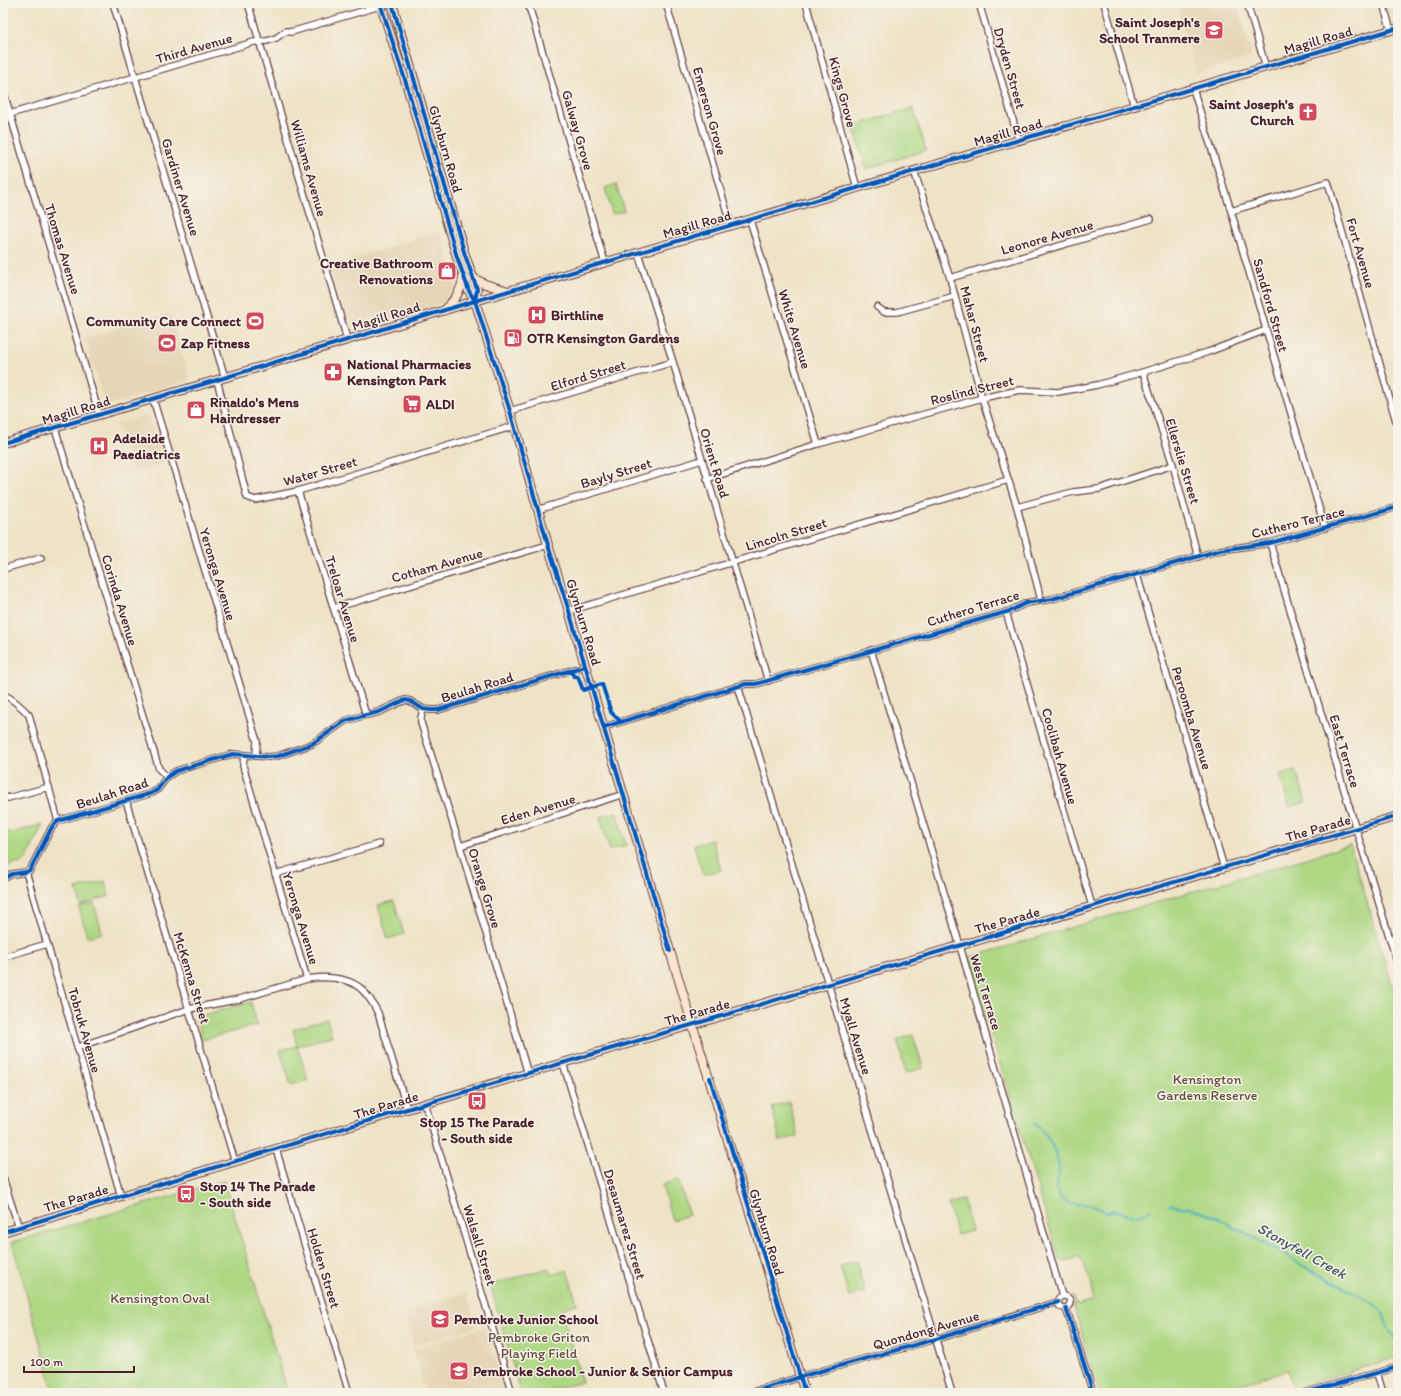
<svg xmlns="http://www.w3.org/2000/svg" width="1401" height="1396" viewBox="0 0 1401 1396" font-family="Itim,sans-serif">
<rect width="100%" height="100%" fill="#f7f3e8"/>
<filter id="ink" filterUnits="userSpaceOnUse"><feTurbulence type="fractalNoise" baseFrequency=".025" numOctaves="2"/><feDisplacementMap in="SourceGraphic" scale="8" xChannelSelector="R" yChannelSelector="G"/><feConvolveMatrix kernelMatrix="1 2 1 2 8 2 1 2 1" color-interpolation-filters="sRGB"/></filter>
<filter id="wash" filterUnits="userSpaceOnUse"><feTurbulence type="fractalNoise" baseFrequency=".012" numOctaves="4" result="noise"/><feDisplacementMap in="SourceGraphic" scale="16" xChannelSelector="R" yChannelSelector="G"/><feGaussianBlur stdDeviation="0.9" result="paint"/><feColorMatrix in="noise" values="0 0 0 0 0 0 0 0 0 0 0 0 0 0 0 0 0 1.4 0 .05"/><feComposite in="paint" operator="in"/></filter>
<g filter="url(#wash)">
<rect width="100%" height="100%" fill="#eee3c6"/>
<g fill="#e6d5b7">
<polygon points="1176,3 1237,3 1252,57 1196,74"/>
<polygon points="440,232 457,285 447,302 355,329 346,323 329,266"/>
<polygon points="170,313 190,380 105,406 85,338"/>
<polygon points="149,414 164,463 132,473 117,424"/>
<polygon points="466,1292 477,1326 414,1346 404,1312"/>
<polygon points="485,1327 505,1393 426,1393 413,1349"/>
</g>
<g fill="#aed884" stroke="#7c7c58">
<polygon points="913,108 926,150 866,169 853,126"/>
<polygon points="616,184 624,211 612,214 605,188"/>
<polygon points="1296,770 1306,802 1289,807 1280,775"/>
<polygon points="616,812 626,845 610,850 600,817"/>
<polygon points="43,824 27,858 22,863 13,864 3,870 3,829 12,833"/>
<polygon points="712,840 721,870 703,875 694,845"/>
<polygon points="1350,845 1398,1005 1398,1357 1293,1389 1287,1370 1238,1385 1240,1393 1099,1393 1074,1307 1073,1295 1077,1306 1093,1301 1092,1284 1080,1257 1060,1262 968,958"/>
<polygon points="105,881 109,896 81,905 76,889"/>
<polygon points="394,901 404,934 388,939 378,905"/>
<polygon points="94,903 102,933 87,937 79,907"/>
<polygon points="251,1002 257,1025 202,1040 196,1017"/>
<polygon points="327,1019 332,1036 297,1046 293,1029"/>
<polygon points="913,1035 923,1068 906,1073 897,1040"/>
<polygon points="297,1046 308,1080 291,1085 280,1050"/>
<polygon points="789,1102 798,1136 780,1141 772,1107"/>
<polygon points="678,1180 689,1215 672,1220 662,1185"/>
<polygon points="224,1181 288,1393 54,1393 12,1242"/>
<polygon points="963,1200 972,1231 957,1235 948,1204"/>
<polygon points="856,1261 865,1292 849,1297 840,1266"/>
<polygon points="549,1268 551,1275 567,1270 577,1304 561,1309 582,1382 542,1393 521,1393 490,1285"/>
</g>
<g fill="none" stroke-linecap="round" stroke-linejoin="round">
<g stroke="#41b0bb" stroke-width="2">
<path d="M 1034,1122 C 1046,1132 1059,1154 1059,1170 C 1059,1178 1054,1190 1060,1197 C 1070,1209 1088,1201 1098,1207 C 1100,1208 1103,1211 1105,1213 L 1113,1211 L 1122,1212 L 1132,1216 L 1143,1214 L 1151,1209"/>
<polyline points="1169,1205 1189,1208 1219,1218 1230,1225 1279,1251 1305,1267 1359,1295 1378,1306 1383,1313 1387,1325 1396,1339 1398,1348"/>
</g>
</g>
</g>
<g filter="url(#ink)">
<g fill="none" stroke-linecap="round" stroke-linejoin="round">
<g stroke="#633c42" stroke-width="8">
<g id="minor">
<polyline points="113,3 225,378"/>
<polyline points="248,3 347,339"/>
<polyline points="528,3 605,263"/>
<polyline points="666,3 731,226"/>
<polyline points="806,3 857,188"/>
<polyline points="979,3 1019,141"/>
<polyline points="1104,3 1134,106"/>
<polyline points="1247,3 1266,68"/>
<polyline points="1383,3 1391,31"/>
<polyline points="1193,89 1231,211 1325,528"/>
<polyline points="3,90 99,414"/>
<polyline points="3,116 254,42 267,41 276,38 286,31 291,32 390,3"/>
<polyline points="914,171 950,278 982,398 1017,507 1041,600"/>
<polyline points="1231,211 1328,182 1398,428"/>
<polyline points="750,220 818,444"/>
<polyline points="638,253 673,362 768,681"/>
<polyline points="950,278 1151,219"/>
<polyline points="877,307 884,312 897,312 955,296"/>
<polyline points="1143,372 1173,465 1198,557"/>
<polyline points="217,380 247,497 255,500 298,491 514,426"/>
<polyline points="153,399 255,735 257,741 256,756"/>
<polyline points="510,411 673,362"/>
<polyline points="55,428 159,769 167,777"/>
<polyline points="707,479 818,444 982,398 1020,390 1058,392 1097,385 1143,372 1208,352 1266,330"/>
<polyline points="298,491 366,715"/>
<polyline points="1017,507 1073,492 1099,489 1173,465"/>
<polyline points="537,510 702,460"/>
<polyline points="1270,543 1352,816 1398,965"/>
<polyline points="3,569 41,558"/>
<polyline points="1137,575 1224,868"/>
<polyline points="334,608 548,545"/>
<polyline points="569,611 1008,480"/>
<polyline points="1006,612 1092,906"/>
<polyline points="871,650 957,936 1062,1296"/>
<polyline points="738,686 952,1393"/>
<path d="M 3,694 C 14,700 21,706 29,715 L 58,821"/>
<polyline points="423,709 421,718 421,723 460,846 528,1074"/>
<polyline points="604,727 746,684 756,684 780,677 1010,611 1026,603 1052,599 1220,550 1270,543 1398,507"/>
<path d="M 244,755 L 243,766 L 307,979 C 323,976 346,977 359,987 C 368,994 373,1003 378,1013 L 407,1109"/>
<polyline points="3,796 8,798 49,787"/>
<polyline points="126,801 235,1162"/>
<polyline points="460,846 624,794"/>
<polyline points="26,872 121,1196"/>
<polyline points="275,874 379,844"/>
<polyline points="3,879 12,874 26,872 30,870 52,827 58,821 152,793 157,790 167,777 176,771 233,754 269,757 278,756 312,744 345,721 366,715 379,712 405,700 410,701 423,709 430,710 438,710 585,666"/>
<polyline points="3,957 47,944"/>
<polyline points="78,1047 189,1009 240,999 307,979"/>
<polyline points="563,1063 664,1393"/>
<polyline points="425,1104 512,1393"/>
<polyline points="276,1149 349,1393"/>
<polyline points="3,1178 19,1228"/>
<circle cx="1064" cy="1302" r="6"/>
<polyline points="1066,1308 1093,1393"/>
<polyline points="1377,1373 1383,1393"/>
<polyline points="749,1393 810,1374 936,1339 1058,1302"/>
<polyline points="1304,1393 1398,1367"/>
</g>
</g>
<g stroke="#633c42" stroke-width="10">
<g id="secondary">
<polyline points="380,3 407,86 457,257 469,291 475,301 510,411 548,545 569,611 670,951 805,1393"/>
<polyline points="392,3 465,255 477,289 475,301"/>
<polyline points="473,278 485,284 508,291"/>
<path d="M 445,310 C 454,300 462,291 463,277"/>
<polyline points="3,443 217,380 458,306 1398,28"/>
<polyline points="3,1232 407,1109 1398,816"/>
</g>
</g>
<use href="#minor" stroke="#fff" stroke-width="5.5"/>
<use href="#secondary" stroke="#fce5cf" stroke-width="8"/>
<g stroke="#f7f3e8" stroke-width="6">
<g id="cycleway">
<polyline points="380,3 407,86 457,257 469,291 475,301 510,411 548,545 569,611 670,951"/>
<polyline points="392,3 465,255 477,289 475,301"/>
<polyline points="3,443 217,380 458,306 1398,28"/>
<polyline points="564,672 571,672 574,676 578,677 583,690 602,684 611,712 621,722"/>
<polyline points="604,727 746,684 756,684 780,677 1010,611 1026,603 1052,599 1220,550 1270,543 1398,507"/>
<polyline points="3,879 12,874 26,872 30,870 52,827 58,821 152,793 157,790 167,777 176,771 233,754 269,757 278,756 312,744 345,721 366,715 379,712 405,700 410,701 423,709 430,710 438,710 585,666"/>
<polyline points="710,1078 805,1393"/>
<polyline points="3,1232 407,1109 1398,816"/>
<polyline points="1066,1308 1093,1393"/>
<polyline points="749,1393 810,1374 936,1339 1058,1302"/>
<polyline points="1304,1393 1398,1367"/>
</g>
</g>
<use href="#cycleway" stroke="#0057b8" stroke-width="4"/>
</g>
</g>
<defs>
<g id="school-square" transform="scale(1)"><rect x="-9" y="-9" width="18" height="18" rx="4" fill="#d1495b" stroke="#f7f3e8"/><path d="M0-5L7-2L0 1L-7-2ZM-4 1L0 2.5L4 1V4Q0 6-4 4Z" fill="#fff"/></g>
<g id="church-square" transform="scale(1)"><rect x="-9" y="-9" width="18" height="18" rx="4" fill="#d1495b" stroke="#f7f3e8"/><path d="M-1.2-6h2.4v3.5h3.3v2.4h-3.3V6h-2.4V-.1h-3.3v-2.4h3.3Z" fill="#fff"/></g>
<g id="shop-square" transform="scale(1)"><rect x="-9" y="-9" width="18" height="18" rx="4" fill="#d1495b" stroke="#f7f3e8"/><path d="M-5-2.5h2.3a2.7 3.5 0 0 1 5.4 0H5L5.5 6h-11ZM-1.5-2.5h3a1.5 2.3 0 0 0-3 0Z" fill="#fff"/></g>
<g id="hospital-square" transform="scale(1)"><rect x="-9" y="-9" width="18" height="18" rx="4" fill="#d1495b" stroke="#f7f3e8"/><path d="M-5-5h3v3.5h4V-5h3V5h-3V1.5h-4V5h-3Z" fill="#fff"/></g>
<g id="stadium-square" transform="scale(1)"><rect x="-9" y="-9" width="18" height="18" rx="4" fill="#d1495b" stroke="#f7f3e8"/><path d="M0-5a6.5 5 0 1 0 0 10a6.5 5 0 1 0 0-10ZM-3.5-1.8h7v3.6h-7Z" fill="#fff"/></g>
<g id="fuel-square" transform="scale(1)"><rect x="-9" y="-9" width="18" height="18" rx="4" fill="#d1495b" stroke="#f7f3e8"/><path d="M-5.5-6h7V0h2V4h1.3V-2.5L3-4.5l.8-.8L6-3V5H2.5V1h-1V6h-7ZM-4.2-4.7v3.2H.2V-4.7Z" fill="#fff"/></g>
<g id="pharmacy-square" transform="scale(1)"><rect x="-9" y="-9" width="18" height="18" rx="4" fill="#d1495b" stroke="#f7f3e8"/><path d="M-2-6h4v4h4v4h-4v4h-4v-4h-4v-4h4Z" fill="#fff"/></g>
<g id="supermarket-square" transform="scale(1)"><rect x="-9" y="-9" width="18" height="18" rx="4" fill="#d1495b" stroke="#f7f3e8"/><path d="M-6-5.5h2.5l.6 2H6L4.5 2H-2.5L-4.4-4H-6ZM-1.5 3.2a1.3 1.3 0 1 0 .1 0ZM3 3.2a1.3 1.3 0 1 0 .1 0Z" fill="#fff"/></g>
<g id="bus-square" transform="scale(1)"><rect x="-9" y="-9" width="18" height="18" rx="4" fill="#d1495b" stroke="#f7f3e8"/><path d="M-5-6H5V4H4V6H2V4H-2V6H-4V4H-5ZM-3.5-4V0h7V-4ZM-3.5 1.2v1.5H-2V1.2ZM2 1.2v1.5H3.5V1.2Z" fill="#fff"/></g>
</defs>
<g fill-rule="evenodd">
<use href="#school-square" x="1214" y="30"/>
<use href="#church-square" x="1308" y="112"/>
<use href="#shop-square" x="447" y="271"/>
<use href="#hospital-square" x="537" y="315"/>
<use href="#stadium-square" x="255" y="321"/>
<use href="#fuel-square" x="513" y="338"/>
<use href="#stadium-square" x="167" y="343"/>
<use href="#pharmacy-square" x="333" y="372"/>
<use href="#supermarket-square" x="412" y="404"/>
<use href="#shop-square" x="196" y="410"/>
<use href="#hospital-square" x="99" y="446"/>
<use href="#bus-square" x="477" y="1101"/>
<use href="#bus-square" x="186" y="1194"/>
<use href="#school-square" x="440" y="1319"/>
<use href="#school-square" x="459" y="1371"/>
</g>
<g text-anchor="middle" stroke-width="3" stroke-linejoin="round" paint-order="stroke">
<g font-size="14" font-weight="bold" fill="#4a1f2b" stroke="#f7f3e8" text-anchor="start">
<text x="1200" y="27" text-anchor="end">Saint Joseph's<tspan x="1200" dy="16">School Tranmere</tspan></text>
<text x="1294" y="109" text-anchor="end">Saint Joseph's<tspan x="1294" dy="16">Church</tspan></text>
<text x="433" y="268" text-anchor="end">Creative Bathroom<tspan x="433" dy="16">Renovations</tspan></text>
<text x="551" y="320">Birthline</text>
<text x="241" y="326" text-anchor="end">Community Care Connect</text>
<text x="527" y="343">OTR Kensington Gardens</text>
<text x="181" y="348">Zap Fitness</text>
<text x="347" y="369">National Pharmacies<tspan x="347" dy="16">Kensington Park</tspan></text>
<text x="210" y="407">Rinaldo's Mens<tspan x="210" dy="16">Hairdresser</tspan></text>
<text x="426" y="409">ALDI</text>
<text x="113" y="443">Adelaide<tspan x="113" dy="16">Paediatrics</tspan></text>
<text x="477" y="1127" text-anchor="middle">Stop 15 The Parade<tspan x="477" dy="16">- South side</tspan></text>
<text x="200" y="1191">Stop 14 The Parade<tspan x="200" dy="16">- South side</tspan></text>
<text x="454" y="1324">Pembroke Junior School</text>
<text x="473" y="1376">Pembroke School - Junior &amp; Senior Campus</text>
</g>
<g font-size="14" fill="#4a1f2b" stroke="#f7f3e8">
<text transform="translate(1318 40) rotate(-16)" y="5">Magill Road</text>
<text transform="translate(194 48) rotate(-16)" y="5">Third Avenue</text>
<text transform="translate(1010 68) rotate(74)" y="5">Dryden Street</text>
<text transform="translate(843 92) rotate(75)" y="5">Kings Grove</text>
<text transform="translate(710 111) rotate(74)" y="5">Emerson Grove</text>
<text transform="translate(578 130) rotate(74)" y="5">Galway Grove</text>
<text transform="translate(1008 132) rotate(-16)" y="5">Magill Road</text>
<text transform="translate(446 149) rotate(74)" y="5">Glynburn Road</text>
<text transform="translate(309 168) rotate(74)" y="5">Williams Avenue</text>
<text transform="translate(181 187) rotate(73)" y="5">Gardiner Avenue</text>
<text transform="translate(697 224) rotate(-16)" y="5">Magill Road</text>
<text transform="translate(1047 237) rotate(-16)" y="5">Leonore Avenue</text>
<text transform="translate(63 249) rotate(73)" y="5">Thomas Avenue</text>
<text transform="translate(1361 253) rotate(74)" y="5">Fort Avenue</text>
<text transform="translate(1271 305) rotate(74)" y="5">Sandford Street</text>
<text transform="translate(386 316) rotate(-17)" y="5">Magill Road</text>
<text transform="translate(975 324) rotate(75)" y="5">Mahar Street</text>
<text transform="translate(795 329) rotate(73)" y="5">White Avenue</text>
<text transform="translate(588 375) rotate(-17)" y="5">Elford Street</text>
<text transform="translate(972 390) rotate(-14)" y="5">Roslind Street</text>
<text transform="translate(76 410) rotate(-17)" y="5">Magill Road</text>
<text transform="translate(1183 461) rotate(73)" y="5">Ellerslie Street</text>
<text transform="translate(715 463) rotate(73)" y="5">Orient Road</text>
<text transform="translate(320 471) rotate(-16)" y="5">Water Street</text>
<text transform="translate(616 473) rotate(-17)" y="5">Bayly Street</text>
<text transform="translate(1298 522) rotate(-14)" y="5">Cuthero Terrace</text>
<text transform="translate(786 534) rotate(-17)" y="5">Lincoln Street</text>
<text transform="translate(437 565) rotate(-16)" y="5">Cotham Avenue</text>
<text transform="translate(218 574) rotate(73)" y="5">Yeronga Avenue</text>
<text transform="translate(343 599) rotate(73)" y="5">Treloar Avenue</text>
<text transform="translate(120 600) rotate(73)" y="5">Corinda Avenue</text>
<text transform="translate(973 608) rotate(-17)" y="5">Cuthero Terrace</text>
<text transform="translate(584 622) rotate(73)" y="5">Glynburn Road</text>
<text transform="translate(477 687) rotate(-17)" y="5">Beulah Road</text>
<text transform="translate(1192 718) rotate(73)" y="5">Peroomba Avenue</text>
<text transform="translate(1345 751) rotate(73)" y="5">East Terrace</text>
<text transform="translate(1060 756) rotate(74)" y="5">Coolibah Avenue</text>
<text transform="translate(112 793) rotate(-18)" y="5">Beulah Road</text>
<text transform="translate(538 809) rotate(-17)" y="5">Eden Avenue</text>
<text transform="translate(1318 828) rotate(-16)" y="5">The Parade</text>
<text transform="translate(485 888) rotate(73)" y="5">Orange Grove</text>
<text transform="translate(301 918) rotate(73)" y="5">Yeronga Avenue</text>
<text transform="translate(1007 920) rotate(-16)" y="5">The Parade</text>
<text transform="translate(192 978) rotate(73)" y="5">McKenna Street</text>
<text transform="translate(986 992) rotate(73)" y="5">West Terrace</text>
<text transform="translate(697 1012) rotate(-16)" y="5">The Parade</text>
<text transform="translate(85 1030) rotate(74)" y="5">Tobruk Avenue</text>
<text transform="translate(856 1036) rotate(73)" y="5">Myall Avenue</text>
<text transform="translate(386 1105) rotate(-17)" y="5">The Parade</text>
<text transform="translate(76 1198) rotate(-17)" y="5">The Parade</text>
<text transform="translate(625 1224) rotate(73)" y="5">Desaumarez Street</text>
<text transform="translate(767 1232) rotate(73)" y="5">Glynburn Road</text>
<text transform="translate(480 1245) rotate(73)" y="5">Walsall Street</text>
<text transform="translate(324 1268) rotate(73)" y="5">Holden Street</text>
<text transform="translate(926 1330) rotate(-16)" y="5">Quondong Avenue</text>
</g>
<g font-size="14" fill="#634d41" stroke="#f7f3e8">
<text x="1207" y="1084">Kensington<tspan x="1207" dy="16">Gardens Reserve</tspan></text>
<text x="160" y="1303">Kensington Oval</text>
<text x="539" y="1342">Pembroke Griton<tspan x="539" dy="16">Playing Field</tspan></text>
</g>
<g font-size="15" font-style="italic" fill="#465965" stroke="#f7f3e8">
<text transform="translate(1302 1251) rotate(29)" y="5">Stonyfell Creek</text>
</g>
</g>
<rect width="1401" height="1396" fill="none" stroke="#f7f3e8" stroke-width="16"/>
<path d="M24 1366v6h110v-6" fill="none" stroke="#4a1f2b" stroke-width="2"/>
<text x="30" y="1366" font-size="12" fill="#4a1f2b" stroke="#f7f3e8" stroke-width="3" paint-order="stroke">100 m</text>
</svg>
